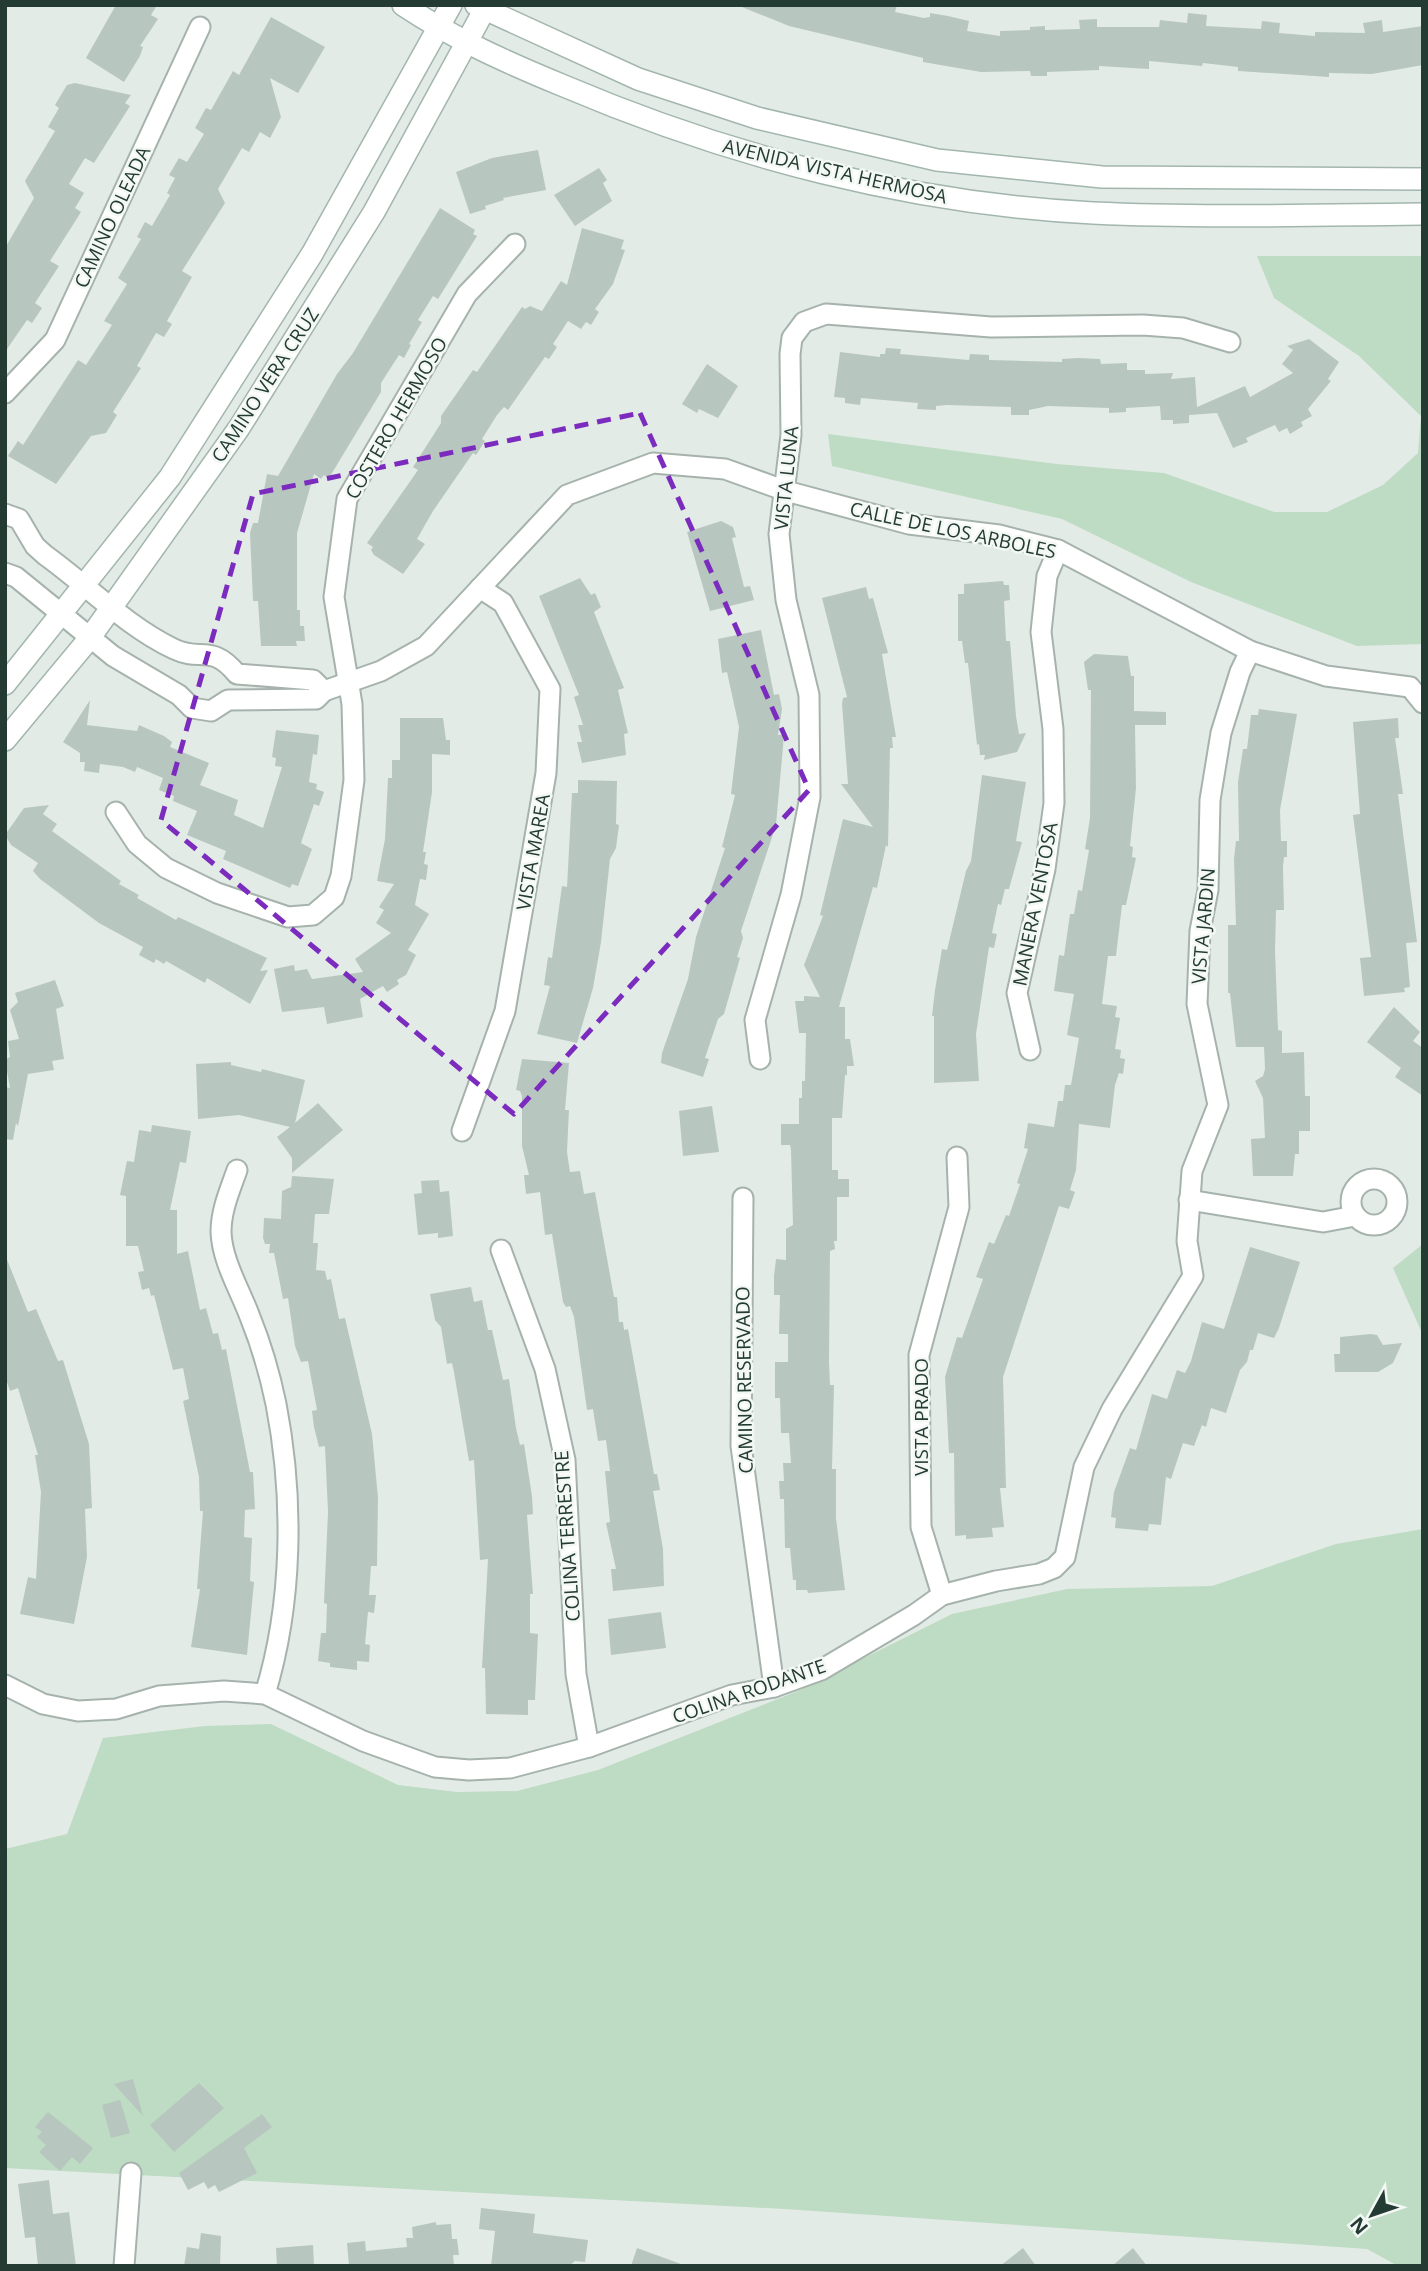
<svg xmlns="http://www.w3.org/2000/svg" width="1428" height="2271" viewBox="0 0 1428 2271" font-family="'Open Sans',sans-serif">
<rect width="100%" height="100%" fill="#e3ebe7"/>
<g fill="#bedbc3">
<polygon points="1257,256 1423,256 1423,644 1357,646 1191,582 1062,519 832,466 828,434 1057,464 1164,473 1274,512 1327,512 1383,485 1418,453 1421,416 1359,356 1274,298"/>
<polygon points="1423,1244 1423,1335 1393,1268"/>
<polygon points="1423,1529 1423,2266 1398,2266 1367,2249 785,2209 5,2168 5,1849 67,1834 103,1738 205,1726 271,1724 398,1785 457,1792 517,1791 598,1770 798,1691 952,1614 1067,1589 1212,1586 1336,1544"/>
</g>
<g fill="#b8c6c0">
<polygon points="116,5 157,5 151,15 158,19 140,46 143,47 140,56 124,82 86,58"/>
<polygon points="737,5 897,5 895,12 924,18 930,17 930,13 948,16 969,21 967,31 1000,36 1000,31 1030,30 1030,27 1045,26 1045,30 1080,29 1079,20 1097,19 1097,27 1159,27 1160,20 1187,23 1188,13 1207,15 1206,26 1261,29 1262,21 1280,23 1279,33 1315,36 1315,32 1365,33 1363,23 1382,20 1383,32 1423,26 1423,65 1372,74 1329,73 1329,77 1238,71 1238,67 1203,63 1202,66 1149,61 1149,69 1099,66 1099,70 1047,72 1047,76 1031,76 1030,71 981,72 923,62 923,58 789,26"/>
<polygon points="271,17 325,47 298,93 270,78 281,117 270,138 260,132 249,152 242,148 218,189 225,203 182,271 192,277 167,321 172,324 164,337 156,333 137,366 141,368 113,412 117,415 106,433 91,436 56,484 8,456 18,441 23,445 78,360 86,365 112,325 104,321 127,284 118,278 141,239 137,237 145,222 152,226 170,195 167,193 175,178 169,175 179,158 187,162 204,134 195,128 206,108 211,110 233,71 239,75"/>
<polygon points="75,83 131,95 125,103 130,106 94,163 85,158 69,184 84,193 75,208 81,212 50,261 59,266 35,303 42,308 32,323 27,320 5,352 5,248 34,198 25,181 55,131 48,127 59,108 55,105 67,85"/>
<polygon points="538,150 546,190 503,198 504,200 485,206 486,209 470,214 456,172 492,158"/>
<polygon points="599,168 607,180 603,183 612,201 575,226 554,195"/>
<polygon points="440,208 475,230 473,234 477,236 438,299 433,296 418,320 422,322 409,344 411,345 404,358 399,355 381,383 381,392 329,478 324,475 321,479 314,474 297,533 297,610 300,610 300,626 304,626 305,641 296,641 297,646 261,646 258,601 253,601 250,533 253,523 258,523 267,474 278,476 337,374 353,353"/>
<polygon points="582,228 624,240 621,249 625,250 613,284 595,309 599,312 591,325 586,322 581,329 568,321 553,344 557,347 549,359 545,357 508,410 504,407 497,415 482,439 485,441 476,455 473,453 433,511 417,539 425,544 403,574 374,555 371,550 373,547 367,543 418,470 413,467 441,423 441,416 473,370 477,372 522,307 525,309 530,306 542,311 561,281 567,285"/>
<polygon points="1309,339 1339,362 1328,379 1331,381 1308,409 1312,416 1301,422 1303,426 1290,434 1287,428 1279,432 1275,425 1246,438 1248,442 1233,448 1217,413 1189,415 1189,423 1173,424 1173,420 1161,420 1160,406 1126,408 1126,412 1109,413 1109,408 1048,406 1029,410 1029,415 1011,415 1011,407 947,405 936,406 936,410 917,409 918,403 861,398 860,405 845,403 845,398 834,397 840,352 880,357 880,354 885,354 886,348 901,349 900,354 969,360 970,354 989,355 989,360 1062,362 1062,359 1078,358 1100,359 1101,364 1127,363 1127,370 1145,370 1145,374 1173,373 1171,379 1195,377 1197,407 1245,386 1250,397 1293,373 1282,364 1293,350 1287,346"/>
<polygon points="707,364 738,386 718,418 699,409 697,413 682,404"/>
<polygon points="721,521 733,527 736,537 732,538 744,587 750,586 754,600 710,611 687,532"/>
<polygon points="580,578 591,595 595,593 601,607 594,612 624,688 618,690 628,733 624,734 626,755 582,763 577,742 582,742 578,725 583,725 574,697 579,695 539,596"/>
<polygon points="1003,581 1004,585 1009,585 1010,600 1004,601 1006,641 1010,641 1016,716 1019,734 1026,733 1017,752 984,760 985,755 980,755 979,744 977,745 968,663 965,663 962,641 958,641 958,594 964,594 964,584"/>
<polygon points="866,587 869,599 873,598 888,653 882,654 896,737 892,737 893,748 890,748 888,847 886,845 877,888 873,887 839,1007 845,1007 845,1039 850,1039 854,1066 847,1066 847,1075 845,1075 842,1118 832,1118 832,1170 838,1170 838,1179 849,1179 849,1197 837,1197 837,1241 834,1241 835,1249 830,1251 829,1362 830,1385 834,1385 832,1469 836,1469 836,1518 845,1590 808,1593 807,1590 796,1590 796,1580 793,1580 790,1548 785,1548 784,1499 780,1499 779,1481 784,1481 783,1463 791,1463 789,1433 781,1433 780,1398 775,1398 775,1362 788,1362 788,1334 779,1334 780,1295 774,1295 774,1276 776,1259 786,1260 786,1229 793,1225 791,1150 790,1145 781,1145 781,1124 799,1124 799,1098 802,1098 802,1081 805,1081 806,1033 799,1033 795,1001 804,1001 804,996 820,997 804,965 823,916 820,915 843,819 873,827 841,784 848,784 842,704 843,698 847,697 822,598"/>
<polygon points="761,630 774,695 779,694 782,709 778,735 784,735 776,825 741,931 743,938 737,957 740,958 724,1014 718,1019 705,1058 709,1059 703,1077 661,1063 662,1053 688,979 696,937 725,848 722,847 735,795 731,794 739,727 727,672 722,673 718,639"/>
<polygon points="1094,654 1128,656 1131,676 1134,676 1134,711 1166,712 1166,725 1135,725 1136,788 1130,846 1133,847 1132,857 1136,858 1126,905 1122,905 1116,956 1108,956 1102,1004 1117,1006 1115,1017 1120,1018 1115,1049 1121,1050 1120,1058 1125,1059 1123,1074 1119,1073 1115,1085 1110,1128 1079,1124 1076,1170 1070,1190 1075,1192 1069,1209 1059,1206 1003,1377 1006,1488 1000,1488 1004,1527 992,1528 993,1537 966,1539 966,1535 955,1536 954,1453 949,1453 945,1377 957,1337 962,1338 983,1279 976,1277 989,1242 994,1244 1006,1215 1009,1216 1020,1184 1017,1183 1028,1149 1024,1148 1028,1123 1054,1127 1058,1101 1063,1101 1065,1085 1071,1085 1079,1038 1067,1035 1074,994 1054,991 1059,955 1064,956 1070,914 1074,914 1078,890 1082,891 1089,850 1085,849 1090,818 1091,690 1088,690 1084,662"/>
<polygon points="90,700 87,725 137,731 139,725 164,736 172,742 170,747 209,763 200,785 238,800 234,815 263,828 282,767 275,766 276,758 272,757 276,730 319,735 317,755 313,754 309,782 317,784 316,789 324,792 319,806 314,804 301,843 312,849 298,886 292,884 290,888 223,859 226,851 187,835 197,811 173,801 174,796 159,790 163,778 137,767 135,772 123,767 100,764 99,773 84,771 85,762 80,762 80,753 63,742"/>
<polygon points="1259,709 1297,714 1280,810 1281,841 1287,841 1287,857 1284,857 1283,867 1284,910 1276,910 1275,951 1278,1030 1282,1031 1282,1053 1304,1052 1305,1096 1310,1096 1310,1131 1299,1131 1299,1154 1295,1154 1293,1176 1253,1176 1251,1139 1265,1138 1263,1098 1255,1081 1263,1076 1265,1069 1264,1047 1236,1047 1230,993 1228,993 1228,925 1236,925 1234,859 1236,841 1239,841 1238,782 1243,749 1247,749 1251,715 1258,715"/>
<polygon points="400,718 443,718 446,740 450,740 450,755 432,754 432,792 423,852 426,852 424,864 428,865 426,880 420,879 415,905 429,914 408,950 416,955 406,975 397,980 399,984 387,992 383,986 360,999 363,1017 327,1024 324,1007 282,1012 274,969 294,965 295,971 307,969 312,979 363,972 355,959 391,933 376,923 384,910 379,907 394,884 377,881 385,839 388,778 392,778 392,760 400,760"/>
<polygon points="1398,718 1399,738 1395,738 1403,794 1398,794 1417,942 1406,943 1410,987 1404,988 1405,992 1364,996 1360,958 1371,957 1353,815 1360,814 1353,722"/>
<polygon points="982,775 1026,782 1016,841 1022,842 1009,889 1005,889 1001,905 998,904 992,933 997,934 994,948 989,947 976,1034 979,1081 934,1083 934,1016 932,1016 935,990 942,949 947,950 966,871 971,861"/>
<polygon points="578,780 617,781 616,824 619,825 616,848 610,859 601,942 593,988 577,1043 537,1034 550,986 544,985 548,957 552,958 562,886 567,887 572,793 578,793"/>
<polygon points="49,805 43,814 57,824 52,831 121,881 119,884 139,895 137,898 176,920 178,917 267,958 260,971 268,970 250,1004 207,978 205,983 166,961 164,964 156,959 154,963 139,955 143,947 99,923 40,879 33,871 38,863 11,845 5,835 24,808"/>
<polygon points="55,980 64,1006 56,1009 64,1059 52,1061 54,1070 28,1074 18,1126 16,1123 13,1140 5,1139 5,1087 10,1088 5,1060 10,1057 8,1041 19,1039 10,1010 18,1002 15,993"/>
<polygon points="1394,1007 1420,1032 1413,1041 1423,1048 1423,1096 1395,1077 1401,1068 1367,1042"/>
<polygon points="522,1059 569,1063 565,1110 569,1110 567,1152 570,1172 580,1171 584,1194 595,1192 614,1297 617,1297 619,1322 623,1322 624,1330 628,1329 654,1474 657,1474 660,1490 653,1491 663,1549 664,1586 613,1591 611,1569 616,1569 606,1523 610,1522 605,1471 610,1471 606,1440 598,1441 593,1409 587,1410 574,1317 570,1306 566,1307 563,1302 552,1234 545,1235 540,1192 526,1194 524,1175 529,1175 522,1146 522,1096 520,1091 516,1090"/>
<polygon points="231,1062 231,1065 261,1072 262,1069 305,1080 295,1123 318,1103 343,1130 292,1173 292,1158 277,1137 290,1127 239,1115 198,1119 196,1064"/>
<polygon points="712,1106 719,1152 683,1156 679,1111"/>
<polygon points="152,1125 191,1131 186,1163 180,1162 170,1210 177,1210 177,1254 188,1251 200,1310 206,1308 213,1334 218,1333 222,1350 226,1349 250,1472 253,1472 255,1509 245,1510 244,1537 252,1538 250,1581 254,1582 247,1655 191,1647 200,1589 197,1589 203,1511 200,1511 199,1477 183,1401 189,1399 183,1368 173,1370 154,1295 151,1296 149,1288 142,1290 138,1272 144,1271 138,1246 126,1246 126,1196 120,1195 127,1161 134,1162 139,1130 151,1132"/>
<polygon points="292,1176 334,1179 329,1214 315,1214 313,1243 318,1243 316,1270 325,1271 327,1280 331,1279 339,1319 345,1318 372,1434 378,1498 377,1566 371,1566 369,1595 376,1595 374,1613 368,1612 365,1644 370,1645 369,1662 357,1661 357,1670 330,1667 330,1663 318,1661 321,1633 326,1633 327,1604 324,1603 328,1512 325,1446 319,1447 314,1427 312,1411 317,1410 308,1361 301,1362 295,1346 288,1298 283,1299 274,1253 269,1253 270,1244 265,1244 263,1238 264,1218 281,1219 282,1191 291,1187"/>
<polygon points="439,1180 440,1192 449,1191 453,1236 438,1238 438,1233 418,1235 414,1194 422,1193 421,1181"/>
<polygon points="1250,1247 1300,1262 1279,1328 1274,1338 1258,1333 1253,1350 1250,1350 1247,1362 1240,1370 1226,1413 1211,1408 1206,1427 1202,1425 1194,1446 1183,1443 1171,1479 1166,1477 1161,1525 1149,1524 1148,1531 1115,1528 1116,1518 1111,1517 1114,1492 1130,1448 1136,1450 1152,1394 1167,1399 1177,1370 1185,1373 1191,1361 1202,1322 1224,1329"/>
<polygon points="6,1257 28,1312 36,1309 58,1361 63,1360 89,1444 92,1508 85,1509 87,1557 74,1624 20,1614 28,1577 36,1579 41,1492 35,1455 38,1455 18,1388 10,1391 5,1376"/>
<polygon points="471,1287 474,1302 482,1300 488,1330 492,1330 503,1380 509,1379 516,1428 520,1445 524,1444 532,1496 533,1514 527,1515 533,1594 530,1594 530,1633 538,1634 535,1700 528,1700 528,1715 486,1714 485,1668 482,1668 488,1559 480,1560 474,1460 469,1461 454,1372 452,1363 447,1364 441,1327 435,1320 430,1294"/>
<polygon points="1371,1334 1377,1335 1383,1345 1402,1343 1393,1363 1378,1372 1335,1372 1334,1354 1340,1354 1340,1337"/>
<polygon points="661,1612 666,1648 611,1655 608,1619"/>
<polygon points="133,2079 143,2116 114,2084"/>
<polygon points="199,2083 224,2108 174,2152 150,2125"/>
<polygon points="120,2100 130,2133 111,2138 102,2105"/>
<polygon points="48,2112 93,2148 80,2164 72,2157 60,2171 39,2152 46,2145 37,2137 42,2132 35,2127"/>
<polygon points="262,2114 272,2127 244,2148 257,2173 219,2192 215,2185 208,2189 204,2182 188,2190 179,2173"/>
<polygon points="49,2180 53,2214 69,2212 76,2266 38,2266 35,2237 25,2238 18,2184"/>
<polygon points="481,2208 535,2214 533,2233 588,2240 585,2262 575,2261 569,2266 491,2266 495,2231 479,2229"/>
<polygon points="436,2222 436,2225 451,2224 452,2239 457,2239 459,2255 453,2255 454,2266 349,2266 347,2243 365,2241 366,2251 407,2247 406,2238 413,2238 412,2227"/>
<polygon points="201,2233 221,2236 220,2266 184,2266 187,2247 199,2249"/>
<polygon points="313,2245 314,2266 277,2266 276,2248"/>
<polygon points="637,2248 681,2264 681,2266 631,2266"/>
<polygon points="1023,2248 1036,2266 1000,2266"/>
<polygon points="1133,2248 1147,2266 1112,2266"/>
</g>
<g fill="none" stroke-linecap="round" stroke-linejoin="round">
<g stroke="#a6b3ad" stroke-width="23">
<g id="minor">
<polyline points="5,393 55,340 200,27"/>
<path d="M 5,514 L 19,519 L 35,546 L 45,555 C 88,586 126,626 174,649 C 201,662 211,643 237,674 L 313,680 L 324,691"/>
<polyline points="5,573 16,577 113,656 179,695 192,708 211,711 228,700 316,699 324,691 381,671 426,646 567,495 653,463 725,469 786,491 909,524 999,535 1058,550 1250,651 1326,676 1410,687 1423,703"/>
<polyline points="116,812 137,844 166,868 217,893 288,917 313,915 334,897 341,876 354,780 352,704 334,597 347,499 467,294 515,244"/>
<polyline points="1030,1050 1017,993 1045,869 1054,803 1053,729 1041,632 1047,576 1058,550"/>
<polyline points="760,1059 755,1020 791,895 810,797 809,695 786,600 779,534 791,435 790,354 792,338 804,322 826,314 991,327 1143,325 1183,328 1230,342"/>
<polyline points="462,1131 505,1011 546,773 550,689 503,603 480,588"/>
<path d="M 237,1170 C 230,1190 221,1210 221,1232 C 222,1261 240,1290 250,1317 C 261,1344 270,1375 276,1404 C 294,1497 293,1603 265,1694"/>
<circle cx="1374" cy="1202" r="23"/>
<polyline points="743,1198 741,1446 774,1687"/>
<polyline points="1189,1200 1323,1222 1355,1216"/>
<polyline points="501,1250 545,1369 565,1460 576,1674 589,1747"/>
<polyline points="942,1595 921,1527 919,1355 959,1207 957,1157"/>
<polyline points="5,1685 43,1704 78,1711 116,1709 159,1696 224,1691 265,1694 363,1741 435,1767 469,1770 510,1768 589,1747 732,1695 774,1687 821,1670 914,1615 942,1595 996,1581 1039,1574 1054,1568 1065,1557 1084,1467 1112,1409 1193,1276 1187,1241 1192,1171 1218,1105 1197,1004 1200,931 1208,890 1210,800 1221,733 1240,672 1250,651"/>
<polyline points="124,2266 131,2173"/>
</g>
</g>
<g stroke="#a2b6ae" stroke-width="24">
<g id="secondary">
<path d="M 403,5 C 454,39 508,63 564,86 C 731,157 912,204 1093,213 C 1203,218 1313,215 1423,214"/>
<polyline points="476,5 638,79 757,118 937,160 1102,177 1423,179"/>
<polyline points="5,684 170,477 312,254 451,5"/>
<polyline points="5,740 89,639 239,428 374,212 487,5"/>
</g>
</g>
<use href="#minor" stroke="#fff" stroke-width="19"/>
<use href="#secondary" stroke="#fff" stroke-width="21"/>
</g>
<path fill="none" stroke="#7b2cbf" stroke-width="5" stroke-dasharray="14 9" stroke-linejoin="round" d="M 640,413 L 809,790 L 514,1114 L 161,820 L 253,494 Z"/>
<g text-anchor="middle" stroke-width="5" stroke-linejoin="round" paint-order="stroke">
<g font-size="19" fill="#243b33" stroke="#f3f8f5">
<text transform="translate(835 171) rotate(13)" y="7">AVENIDA VISTA HERMOSA</text>
<text transform="translate(112 217) rotate(-65)" y="7">CAMINO OLEADA</text>
<text transform="translate(265 385) rotate(-57)" y="7">CAMINO VERA CRUZ</text>
<text transform="translate(396 418) rotate(-60)" y="7">COSTERO HERMOSO</text>
<text transform="translate(786 478) rotate(-84)" y="7">VISTA LUNA</text>
<text transform="translate(953 530) rotate(12)" y="7">CALLE DE LOS ARBOLES</text>
<text transform="translate(533 852) rotate(-80)" y="7">VISTA MAREA</text>
<text transform="translate(1035 904) rotate(-79)" y="7">MANERA VENTOSA</text>
<text transform="translate(1203 926) rotate(-85)" y="7">VISTA JARDIN</text>
<text transform="translate(744 1380) rotate(-91)" y="7">CAMINO RESERVADO</text>
<text transform="translate(921 1417) rotate(-90)" y="7">VISTA PRADO</text>
<text transform="translate(567 1536) rotate(-94)" y="7">COLINA TERRESTRE</text>
<text transform="translate(749 1691) rotate(-19)" y="7">COLINA RODANTE</text>
</g>
</g>
<rect width="1428" height="2271" fill="none" stroke="#243b33" stroke-width="14"/>
<g transform="translate(1372 2215) rotate(230)" stroke="#f3f8f5" stroke-width="5" paint-order="stroke">
<path d="M0-5L12 26L0 18L-12 26Z" fill="#243b33"/>
<text y="-10" font-size="19" font-weight="bold" text-anchor="middle" fill="#243b33">N</text>
</g>
</svg>
